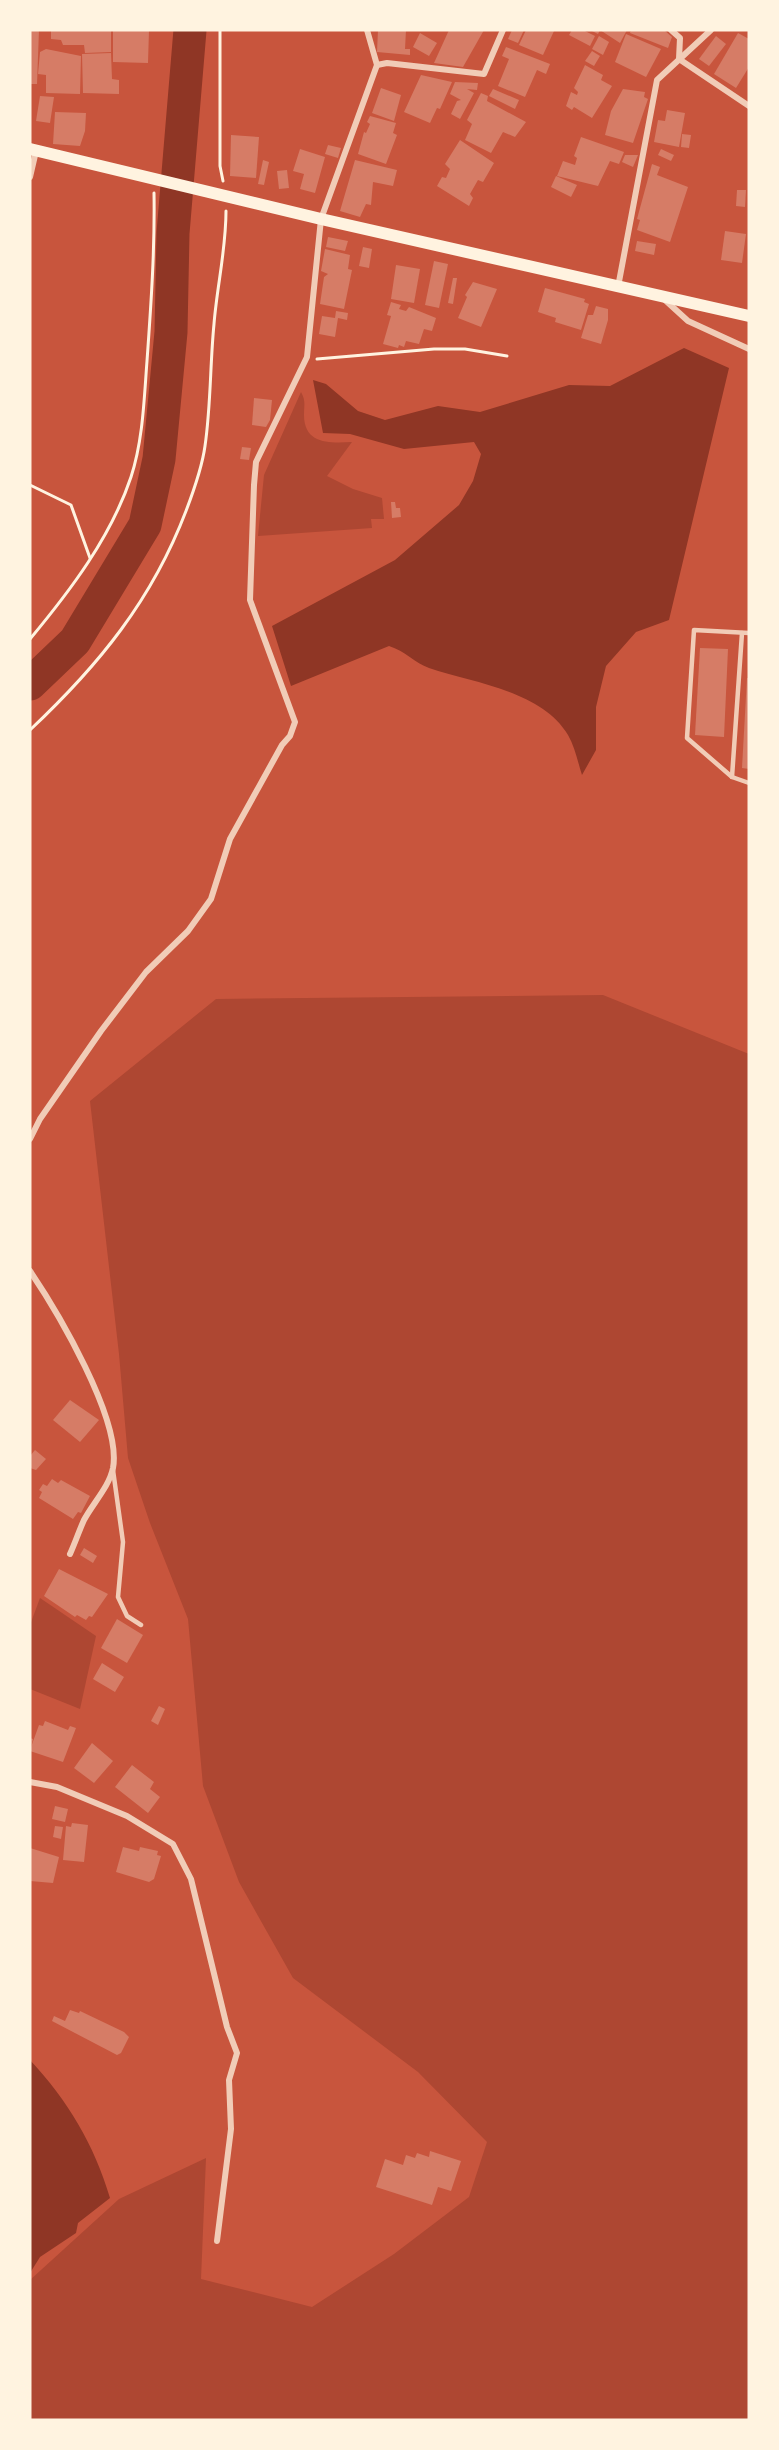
<svg xmlns="http://www.w3.org/2000/svg" width="779" height="2450" viewBox="0 0 779 2450" font-family="Lato,sans-serif">
<rect width="100%" height="100%" fill="#c8553d"/>
<g fill="#ae4732">
<path d="M 301,392 C 306,401 304,405 304,415 C 304,445 331,443 352,442 L 327,476 L 353,489 L 382,498 L 384,519 L 371,519 L 372,528 L 258,536 L 264,475 Z"/>
<polygon points="603,995 749,1054 749,2420 30,2420 30,2280 119,2199 206,2158 201,2279 312,2307 394,2254 469,2197 487,2142 418,2072 293,1978 239,1882 203,1786 188,1619 150,1523 128,1458 119,1354 90,1101 216,999"/>
<polygon points="40,1598 96,1636 80,1709 30,1689 30,1625"/>
</g>
<g fill="#8f3625">
<path d="M 684,348 L 729,368 L 669,620 L 636,632 L 606,666 L 596,707 L 596,750 L 582,775 C 578,763 575,747 568,735 C 542,691 474,683 429,668 C 415,663 405,651 389,646 L 291,686 L 272,626 L 395,560 L 459,505 L 473,481 L 481,454 L 474,442 L 404,449 L 350,434 L 323,433 L 313,380 L 326,384 L 358,411 L 385,420 L 438,406 L 480,412 L 569,385 L 610,386 Z"/>
<path d="M 30,2060 C 68,2101 94,2144 110,2198 L 78,2223 L 76,2233 L 40,2257 L 30,2273 Z"/>
</g>
<g fill="none" stroke-linecap="round" stroke-linejoin="round">
<polyline stroke="#8f3625" stroke-width="33" points="30,684 75,641 145,525 159,459 171,332 173,233 190,30"/>
</g>
<g fill="#d67c66">
<polygon points="30,30 39,30 37,84 30,84"/>
<polygon points="51,30 111,30 111,52 85,53 84,45 63,45 61,40 51,39"/>
<polygon points="113,30 149,30 148,63 113,62"/>
<polygon points="378,30 406,30 405,49 410,49 410,55 377,52"/>
<polygon points="449,30 484,30 463,67 434,63"/>
<polygon points="512,30 524,30 518,43 508,39"/>
<polygon points="526,30 554,31 543,55 519,45"/>
<polygon points="572,30 583,30 595,36 590,46 569,35"/>
<polygon points="590,30 627,30 620,43 600,30 598,34"/>
<polygon points="631,30 664,30 672,37 668,48 630,33"/>
<polygon points="420,33 437,43 429,56 413,47"/>
<polygon points="738,33 749,39 749,67 736,88 714,74"/>
<polygon points="626,34 661,49 646,77 615,62"/>
<polygon points="599,36 609,42 603,55 592,49"/>
<polygon points="716,36 726,44 709,66 699,59"/>
<polygon points="506,47 550,64 546,74 537,70 525,97 498,86 509,59 502,56"/>
<polygon points="46,49 81,56 80,94 46,93 46,75 38,74 40,52"/>
<polygon points="592,51 600,56 594,66 585,61"/>
<polygon points="111,53 112,79 119,80 119,94 83,93 82,54"/>
<polygon points="585,65 603,75 601,80 612,86 592,118 574,107 572,110 566,106 571,92 577,95 578,92 574,88"/>
<polygon points="421,75 452,82 440,109 437,108 430,123 404,112"/>
<polygon points="455,82 478,83 477,90 467,89 474,93 460,119 451,114 457,101 461,100 450,94"/>
<polygon points="381,88 401,95 394,121 372,113"/>
<polygon points="493,89 519,100 515,109 489,96"/>
<polygon points="623,89 645,92 644,97 648,99 633,143 605,135 611,111"/>
<polygon points="481,93 488,96 487,101 526,122 515,137 503,132 491,153 465,140 472,124 467,120"/>
<polygon points="40,96 54,97 50,123 36,121"/>
<polygon points="667,110 685,113 679,147 654,142 658,120 665,121"/>
<polygon points="55,112 86,113 85,131 80,146 53,144"/>
<polygon points="370,116 396,123 393,133 397,135 386,164 358,154 364,132 366,133 370,124 367,122"/>
<polygon points="682,134 691,135 689,148 681,147"/>
<polygon points="231,135 259,137 256,178 230,176"/>
<polygon points="581,137 624,152 619,164 610,161 598,186 557,176 563,161 575,165 577,158 574,156"/>
<polygon points="460,140 494,163 483,182 478,180 470,194 473,198 469,206 437,186 442,177 446,178 450,169 445,164"/>
<polygon points="328,145 341,148 338,158 325,154"/>
<polygon points="300,149 325,157 315,193 300,189 304,174 293,171"/>
<polygon points="661,149 674,155 671,161 658,155"/>
<polygon points="625,155 638,155 633,167 622,162"/>
<polygon points="263,160 269,162 264,185 258,184"/>
<polygon points="355,160 397,170 393,186 373,182 371,205 366,204 360,217 340,211"/>
<polygon points="652,164 660,167 657,175 688,187 670,242 637,230 640,220 637,219"/>
<polygon points="287,170 289,188 279,189 277,171"/>
<polygon points="556,176 577,185 571,197 551,187"/>
<polygon points="737,190 746,190 745,207 736,206"/>
<polygon points="725,231 746,234 742,263 721,260"/>
<polygon points="328,237 348,241 345,251 326,247"/>
<polygon points="637,241 656,244 654,255 635,251"/>
<polygon points="363,247 372,249 369,268 359,266"/>
<polygon points="325,249 350,255 348,269 352,270 344,309 320,304 324,277 328,274 321,271"/>
<polygon points="434,261 448,264 439,308 425,305"/>
<polygon points="396,265 420,269 414,303 391,299"/>
<polygon points="453,278 457,278 453,304 448,303"/>
<polygon points="473,282 497,289 481,327 458,318 467,297 465,295"/>
<polygon points="545,288 585,299 584,302 589,304 581,330 555,322 556,318 538,312"/>
<polygon points="391,302 401,305 399,309 406,311 409,307 436,318 432,331 424,329 419,344 406,341 404,347 399,345 398,348 383,344 391,316 387,315"/>
<polygon points="596,306 608,309 608,320 601,344 581,338 588,315 593,315"/>
<polygon points="336,311 348,313 347,320 338,318 335,337 319,334 322,316 335,318"/>
<polygon points="254,398 272,400 270,420 266,427 252,425"/>
<polygon points="242,447 251,448 249,460 240,459"/>
<polygon points="391,502 395,502 396,508 400,508 401,517 392,518"/>
<polygon points="700,648 728,649 724,737 695,735"/>
<polygon points="747,678 749,678 749,769 742,768"/>
<polygon points="70,1400 99,1420 80,1442 53,1420"/>
<polygon points="35,1450 46,1459 36,1470 30,1468 30,1456"/>
<polygon points="52,1479 58,1483 61,1480 90,1496 81,1513 78,1512 73,1519 39,1498 42,1492 39,1490 43,1484 47,1486"/>
<polygon points="84,1548 97,1556 93,1563 80,1555"/>
<polygon points="59,1569 108,1594 92,1617 89,1616 86,1620 77,1615 75,1617 44,1596"/>
<polygon points="117,1619 143,1635 127,1663 101,1648"/>
<polygon points="102,1663 124,1677 115,1692 93,1679"/>
<polygon points="159,1706 165,1709 158,1725 151,1721"/>
<polygon points="45,1721 68,1730 70,1726 76,1728 63,1762 30,1751 30,1738 33,1739 31,1747 39,1725 43,1726"/>
<polygon points="92,1743 113,1761 94,1783 74,1768"/>
<polygon points="132,1765 154,1782 150,1789 160,1797 148,1813 115,1787"/>
<polygon points="55,1806 68,1809 65,1822 52,1819"/>
<polygon points="72,1823 88,1825 84,1862 63,1860 66,1826 71,1827"/>
<polygon points="55,1826 63,1827 61,1839 53,1837"/>
<polygon points="123,1847 139,1851 140,1847 158,1851 157,1855 161,1856 154,1879 149,1882 116,1872"/>
<polygon points="30,1848 59,1857 53,1883 30,1881"/>
<polygon points="70,2010 79,2013 80,2011 124,2032 129,2037 121,2053 117,2055 52,2021 54,2016 65,2021"/>
<polygon points="430,2151 461,2161 451,2191 438,2187 432,2205 376,2187 385,2159 403,2165 406,2155 415,2158 417,2153 429,2157"/>
</g>
<g fill="none" stroke-linecap="round" stroke-linejoin="round">
<g stroke="#fff3e0" stroke-width="3">
<polyline points="220,30 220,166 223,181"/>
<polyline points="317,359 434,349 465,349 507,356"/>
<polyline points="30,485 71,505 90,558"/>
<path d="M 30,639 C 70,591 111,537 131,477 C 143,440 144,400 147,361 C 151,305 155,248 154,193"/>
<path d="M 30,730 C 99,665 152,600 186,511 C 194,490 202,468 205,446 C 211,405 210,364 214,324 C 217,286 226,250 226,211"/>
</g>
<g stroke="#f1ccb7" stroke-width="4.5">
<polyline points="749,633 694,630 687,738 732,777 749,783"/>
<polyline points="732,777 742,633"/>
<polyline points="113,1470 123,1542 118,1597 127,1616 141,1625"/>
</g>
<g stroke="#f1ccb7" stroke-width="6">
<polyline points="671,30 680,38 679,59 749,106"/>
<polyline points="377,65 387,63 484,74 503,30"/>
<polyline points="30,177 36,151"/>
<polyline points="618,287 657,80 711,30"/>
<polyline points="665,300 688,321 749,349"/>
<polyline points="30,1139 40,1119 101,1031 146,972 188,931 211,899 230,839 282,745 290,736 295,722 250,600 254,485 256,462 307,357 321,219 377,65 367,30"/>
<path d="M 30,1271 C 57,1311 122,1420 113,1468 C 109,1487 93,1503 84,1520 C 79,1531 75,1543 70,1554"/>
<polyline points="30,1782 57,1787 127,1816 173,1844 191,1879 227,2027 237,2053 229,2080 231,2129 217,2241"/>
</g>
<polyline stroke="#fff3e0" stroke-width="12" points="30,149 321,219 749,316"/>
</g>
<rect width="779" height="2450" fill="none" stroke="#fff3e0" stroke-width="63"/>
</svg>
